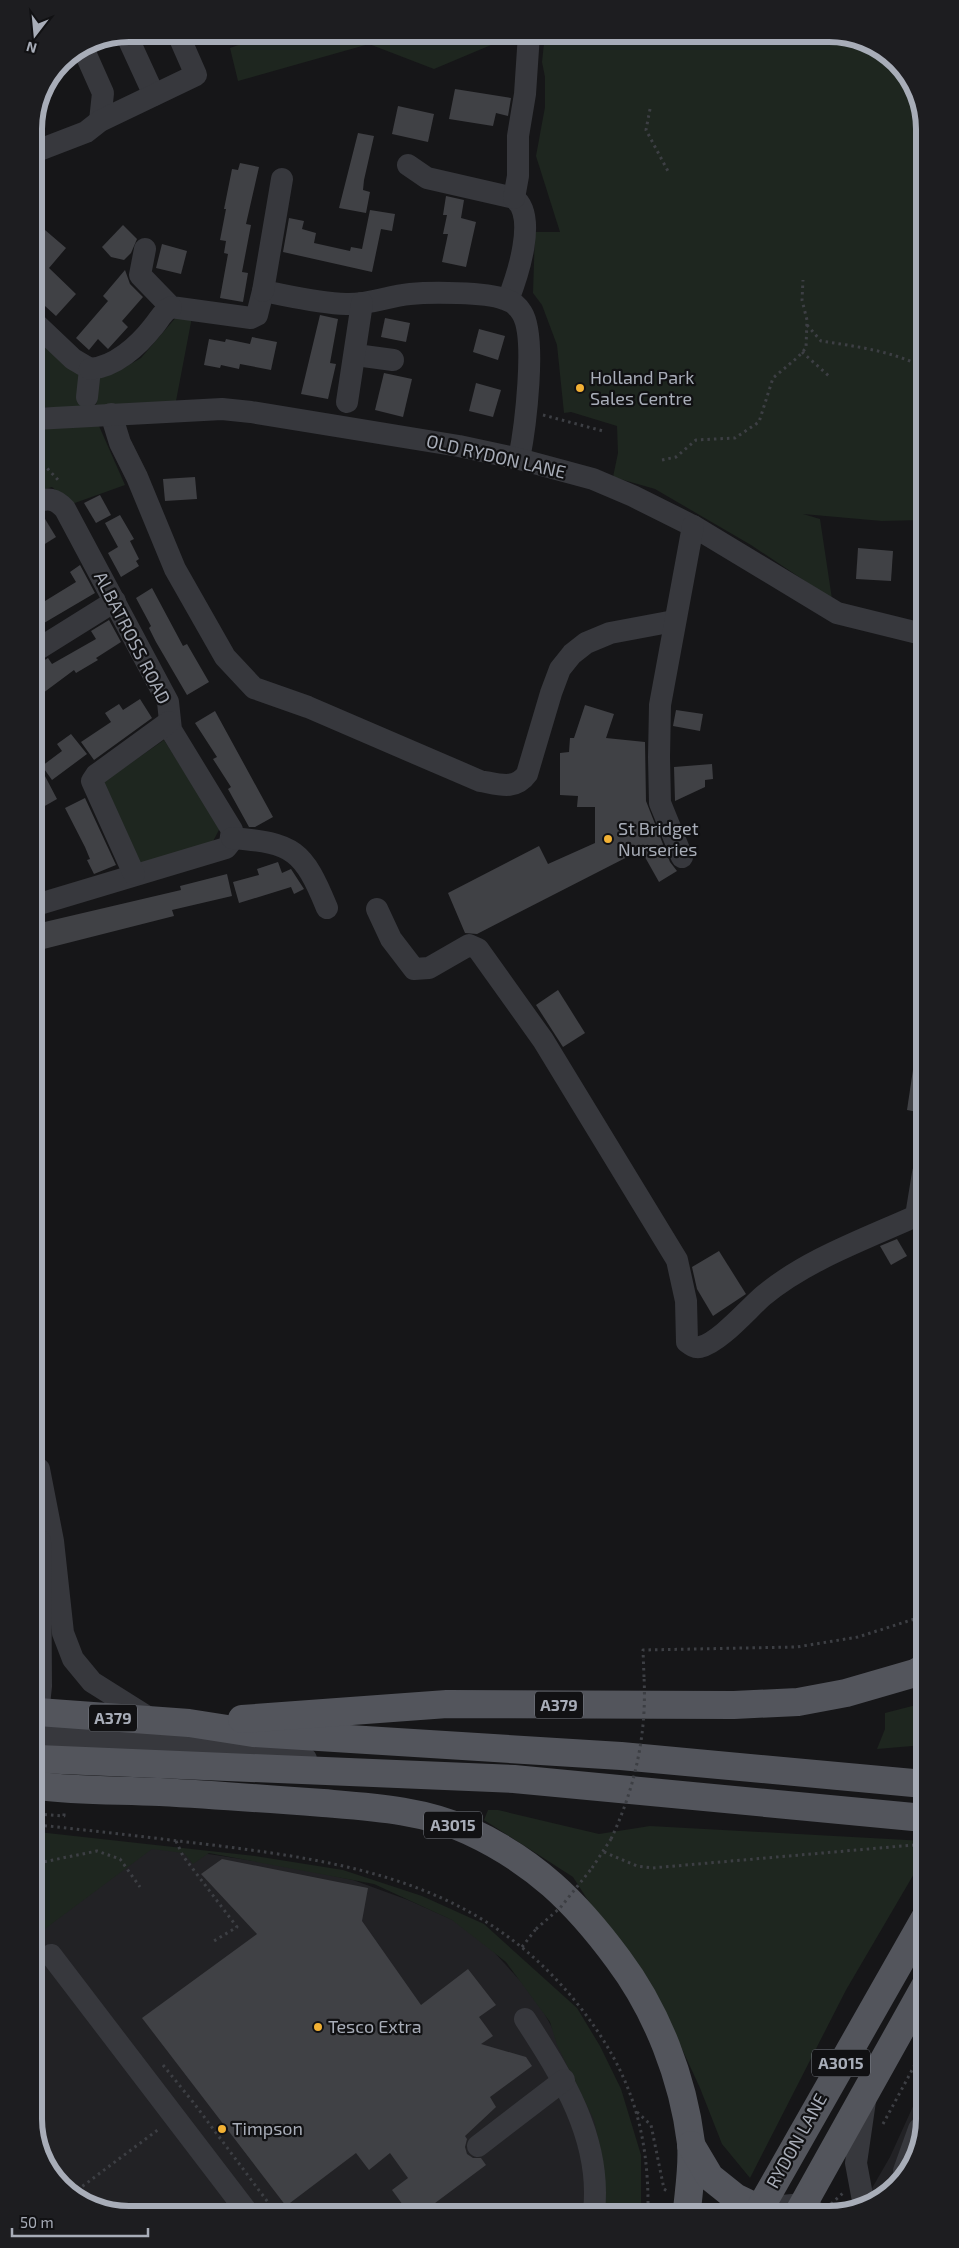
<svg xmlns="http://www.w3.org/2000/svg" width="959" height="2248" viewBox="0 0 959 2248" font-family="'Exo 2',sans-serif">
<rect width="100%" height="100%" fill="#161618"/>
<g fill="#222225">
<polygon points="38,1834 156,1846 281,1865 353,1880 408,1900 473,1929 535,1997 576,2070 605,2143 604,2211 123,2214 71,2194 39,2149"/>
<polygon points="925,2080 925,2118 906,2176 860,2209 890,2157"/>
</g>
<g fill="#1e261f">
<polygon points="269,34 492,34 491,45 434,69 369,44 238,81 230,48"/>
<polygon points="545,34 836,34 888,54 920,99 921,520 882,521 803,514 820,519 832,599 751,545 655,489 613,477 618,453 617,426 571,412 564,413 557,345 542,305 533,293 535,232 560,232 536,156 545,107 545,77 542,62"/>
<polygon points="178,315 192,317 176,401 96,408 98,379 122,369 141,358"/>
<polygon points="34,334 80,374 82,408 35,407"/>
<polygon points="99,426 125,485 72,504 52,487 35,492 35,427"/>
<polygon points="164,740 220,828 210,847 134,867 99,785"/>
<polygon points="924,1703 924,1745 877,1749 885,1729 885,1713"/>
<polygon points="488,1810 498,1810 599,1834 650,1826 925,1841 925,1855 846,1990 750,2178 722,2144 700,2088 659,1999 596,1913 573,1877 484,1820"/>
<polygon points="38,1832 255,1856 343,1870 422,1896 484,1924 577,2008 600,2046 621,2089 641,2155 641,2211 604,2211 599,2143 594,2120 557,2045 550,2022 506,1962 452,1920 374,1884 209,1853 193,1864 184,1853 152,1849 38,1934"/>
</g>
<g fill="#404145">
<polygon points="455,89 511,98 508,116 496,113 493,126 449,119"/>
<polygon points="398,106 434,114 428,142 392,134"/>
<polygon points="358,133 374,136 364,180 363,190 370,192 366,213 339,208"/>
<polygon points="240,163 259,167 246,224 251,225 242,272 248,273 243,302 220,298 228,254 224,253 226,241 220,240 226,209 224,209 232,169 238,170"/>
<polygon points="446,196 464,200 461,218 476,222 466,267 442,262 448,234 443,234 447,215 443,215"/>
<polygon points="370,210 395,214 392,231 381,229 372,272 283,252 289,218 304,221 302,229 316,233 314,243 350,251 351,247 362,249"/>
<polygon points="123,225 137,239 131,253 124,260 111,257 102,247"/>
<polygon points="45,230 66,248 49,268 76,294 56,316 34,296 34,243"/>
<polygon points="162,244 187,251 181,274 156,268"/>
<polygon points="125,270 130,284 143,297 122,321 128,327 108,349 98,339 89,350 76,338 108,301 103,296"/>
<polygon points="320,315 338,319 330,363 336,364 328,399 301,394"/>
<polygon points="385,318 410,323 406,342 381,337"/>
<polygon points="479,329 505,336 498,360 473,352"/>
<polygon points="252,337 277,342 271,370 240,364 239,369 221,365 220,368 204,365 209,339 225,342 226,339 250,344"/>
<polygon points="384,373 412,379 403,417 375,410"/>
<polygon points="476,383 501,390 493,417 469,411"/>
<polygon points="195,477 197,499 165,501 163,479"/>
<polygon points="100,495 111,515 96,523 84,503"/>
<polygon points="42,514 56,537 40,547 35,538 35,515"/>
<polygon points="120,515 134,539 130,541 139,559 136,561 139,566 121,577 108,553 118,547 105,523"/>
<polygon points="858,548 893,551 891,581 856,579"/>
<polygon points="80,565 95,593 44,623 42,620 35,625 35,586 45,601 76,582 70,572"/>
<polygon points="152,588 183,646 187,644 209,682 187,695 156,642 149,628 151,626 136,598"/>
<polygon points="109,620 121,642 96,658 98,660 76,673 74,670 35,699 35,666 48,658 52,664 96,639 91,631"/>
<polygon points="140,699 152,718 94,760 81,742 111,722 105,713 119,704 123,710"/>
<polygon points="585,705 614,714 606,738 645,742 646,801 670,862 677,871 659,882 641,850 477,934 465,933 448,893 539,846 548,864 595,843 595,807 577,807 578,796 560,795 560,753 569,752 570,738 574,738"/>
<polygon points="676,710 703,714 700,731 673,726"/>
<polygon points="215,711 273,817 255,827 249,827 228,789 231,787 213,759 217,757 195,723"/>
<polygon points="71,734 87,754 52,780 42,766 62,751 57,744"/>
<polygon points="35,757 57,799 36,811 36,786"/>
<polygon points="712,764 713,779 705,780 705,787 675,801 674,767"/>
<polygon points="85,798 116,865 94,874 87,860 90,859 85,847 65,808"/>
<polygon points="278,862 282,873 291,869 304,889 294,894 291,887 239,903 233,882 259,875 257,869"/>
<polygon points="227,874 232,896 172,910 174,916 36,951 36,924 181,890 180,886"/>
<polygon points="558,990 585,1033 563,1047 536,1005"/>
<polygon points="914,1063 923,1063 923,1113 907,1110"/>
<polygon points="897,1239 907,1256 891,1265 880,1246"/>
<polygon points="719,1251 746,1294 713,1316 697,1289 692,1267"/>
<polygon points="222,1859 368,1888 362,1921 421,2005 468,1969 496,2005 479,2017 493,2036 481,2044 526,2057 532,2066 490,2097 496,2107 465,2136 467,2139 465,2147 467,2154 473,2158 481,2158 486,2165 423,2212 408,2212 392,2190 408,2178 390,2153 369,2170 356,2153 286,2206 142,2018 257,1934 201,1874"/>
</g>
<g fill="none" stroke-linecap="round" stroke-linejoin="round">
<g stroke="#3d3f44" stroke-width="3" stroke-dasharray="2.5 4" stroke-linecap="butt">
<polyline points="650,109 646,130 669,173"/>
<path d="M 807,325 L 821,341 C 854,346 891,351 921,366"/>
<polyline points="802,352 830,377"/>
<polyline points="543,415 603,431"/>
<polyline points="662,460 676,457 696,440 735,438 759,422 773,378 798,357 806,348 807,320 802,300 803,280"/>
<polyline points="35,468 46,467 60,482"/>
<polyline points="644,1677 643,1650 797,1647 858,1637 924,1616"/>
<polyline points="38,1814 64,1816 64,1810"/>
<path d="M 38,1825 C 96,1831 154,1838 212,1845 C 358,1863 484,1885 580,2007 C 630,2071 649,2130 648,2211"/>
<polyline points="176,1841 183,1856 237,1927 214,1941"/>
<polyline points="604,1852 637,1866 652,1868 925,1844"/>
<polyline points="38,1863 97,1851 120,1859 140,1887"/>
<polyline points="592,1868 611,1839"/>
<polyline points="522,1947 536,1929"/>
<polyline points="163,2065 193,2102 276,2213"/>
<polyline points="637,2112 651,2125 664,2189 667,2191"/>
<polyline points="883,2124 925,2046"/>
<polyline points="72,2194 159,2129"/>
<polyline points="831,2204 843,2193"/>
</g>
<g stroke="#37383d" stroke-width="22">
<polyline points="126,34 154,95"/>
<polyline points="83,48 103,93 100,121"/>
<polyline points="34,152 86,132 100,121 196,75 178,34"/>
<path d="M 408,165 L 427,178 L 514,198 C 538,216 517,277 508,300"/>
<polyline points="514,198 518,176 518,136 525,94 529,34"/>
<path d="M 145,249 L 140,275 L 171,307 L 251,318 L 257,315 L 263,291 C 290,296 318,303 346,304 C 368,305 388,296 410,294 C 430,292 486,292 504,299 C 511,301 518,306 522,313 C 537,337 525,429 519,459"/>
<polyline points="263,291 282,179"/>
<polyline points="34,322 73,359 90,369 87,397"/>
<polyline points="356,355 393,360"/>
<path d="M 90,369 C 115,367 138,346 153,327 C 159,320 163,311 171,307"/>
<polyline points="347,402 362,303"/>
<path d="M 111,414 L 120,443 L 137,477 L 175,569 L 225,657 L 254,688 L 308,707 L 480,781 C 498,784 515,791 527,774 L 551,693 L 560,669 L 572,654 L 586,643 L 610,633 L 674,621"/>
<polyline points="35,419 222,409 251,412 459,446 519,459 593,479 633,496 693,526 837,613 922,634"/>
<path d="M 35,502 C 48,498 55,498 65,509 L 168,702 L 171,730 L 232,830 L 230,843 L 226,848 L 36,905"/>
<polyline points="35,651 115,601"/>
<path d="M 232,838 C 294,843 303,850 327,908"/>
<polyline points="682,857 660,803 659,757 660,705 693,526"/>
<polyline points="134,874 92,781 96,775 169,722"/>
<path d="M 377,909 L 391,939 L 414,969 L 429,968 L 469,945 L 478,949 L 543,1040 L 677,1260 L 686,1301 L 687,1342 C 691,1345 695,1348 700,1347 C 719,1343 748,1309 763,1296 C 806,1260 865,1239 916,1216 L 923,1173"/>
<polyline points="39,1469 53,1541 63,1633 73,1659 92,1682 154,1721"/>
<polyline points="38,1714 41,1686 40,1541"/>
<polyline points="38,1733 54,1737 220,1747 306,1759"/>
<polyline points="51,1955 248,2213"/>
<path d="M 525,2019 C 562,2076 602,2139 594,2211"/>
<polyline points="478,2146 564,2080"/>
<polyline points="905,2177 904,2171 919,2129 922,2128"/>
<polyline points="864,2206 856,2163 865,2101"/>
<polyline points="759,2208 803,2204 813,2210"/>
</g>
<g stroke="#53555c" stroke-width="28">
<polyline points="38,1712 189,1723 253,1733 621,1756 924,1784"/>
<polyline points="242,1719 447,1704 734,1705 798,1702 846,1693 915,1673 924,1668"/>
<polyline points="38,1759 514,1779 924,1818"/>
<path d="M 38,1786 C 78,1791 120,1790 160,1792 C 214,1795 269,1799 323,1803 C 371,1807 424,1810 469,1831 C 534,1861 576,1902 618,1959 C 657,2011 683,2078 691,2143 C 693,2164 689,2189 687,2210"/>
<polyline points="691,2145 710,2177 735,2197 762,2210"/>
<polyline points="759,2210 925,1918"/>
<polyline points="800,2210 925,1986"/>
</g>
<g stroke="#3d3f44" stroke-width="3" stroke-dasharray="2.5 4" stroke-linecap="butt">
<path d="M 611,1839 C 635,1788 647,1734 644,1677"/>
<polyline points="536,1929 560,1908 592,1868"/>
</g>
</g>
<g fill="#f2b134" stroke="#111113" stroke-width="2">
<circle cx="580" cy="388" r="5"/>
<circle cx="608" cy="839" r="5"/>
<circle cx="318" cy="2027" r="5"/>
<circle cx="222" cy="2129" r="5"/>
</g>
<g text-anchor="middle" stroke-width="4.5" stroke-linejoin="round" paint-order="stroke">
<g fill="#111113" stroke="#7b7e86" stroke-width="1">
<rect x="535" y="1691.5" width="48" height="27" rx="4"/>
<rect x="89" y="1704.5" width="48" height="27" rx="4"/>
<rect x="424" y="1811.5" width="58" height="27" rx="4"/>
<rect x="812" y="2049.5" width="58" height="27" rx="4"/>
</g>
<g font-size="16" font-weight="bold" fill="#a8adb8">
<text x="559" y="1711">A379</text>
<text x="113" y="1724">A379</text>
<text x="453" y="1831">A3015</text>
<text x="841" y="2069">A3015</text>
</g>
<g font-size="18" fill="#a8adb8" stroke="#111113" text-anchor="start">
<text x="590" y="384">Holland Park<tspan x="590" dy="21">Sales Centre</tspan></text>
<text x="618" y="835">St Bridget<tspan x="618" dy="21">Nurseries</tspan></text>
<text x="328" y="2033">Tesco Extra</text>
<text x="232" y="2135">Timpson</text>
</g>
<g font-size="18" fill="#a8adb8" stroke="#111113">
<text transform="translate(496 457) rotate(13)" y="6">OLD RYDON LANE</text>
<text transform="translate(132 638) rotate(63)" y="6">ALBATROSS ROAD</text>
<text transform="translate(797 2141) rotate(-61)" y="6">RYDON LANE</text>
</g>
</g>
<path d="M0 0H959V2248H0ZM129 42H829A87 87 0 0 1 916 129V2119A87 87 0 0 1 829 2206H129A87 87 0 0 1 42 2119V129A87 87 0 0 1 129 42Z" fill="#1d1d20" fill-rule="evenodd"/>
<path fill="none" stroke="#a8adb8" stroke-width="6" d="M129 42H829A87 87 0 0 1 916 129V2119A87 87 0 0 1 829 2206H129A87 87 0 0 1 42 2119V129A87 87 0 0 1 129 42Z"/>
<g transform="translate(35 35) rotate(196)" stroke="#111113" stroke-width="4" paint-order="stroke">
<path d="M0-4L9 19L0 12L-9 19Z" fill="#a8adb8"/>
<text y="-8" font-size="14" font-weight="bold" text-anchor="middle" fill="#a8adb8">N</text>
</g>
<path d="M12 2228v8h136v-8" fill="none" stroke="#a8adb8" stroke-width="2.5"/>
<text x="20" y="2228" font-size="15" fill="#a8adb8" stroke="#111113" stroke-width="4" paint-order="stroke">50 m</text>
</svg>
